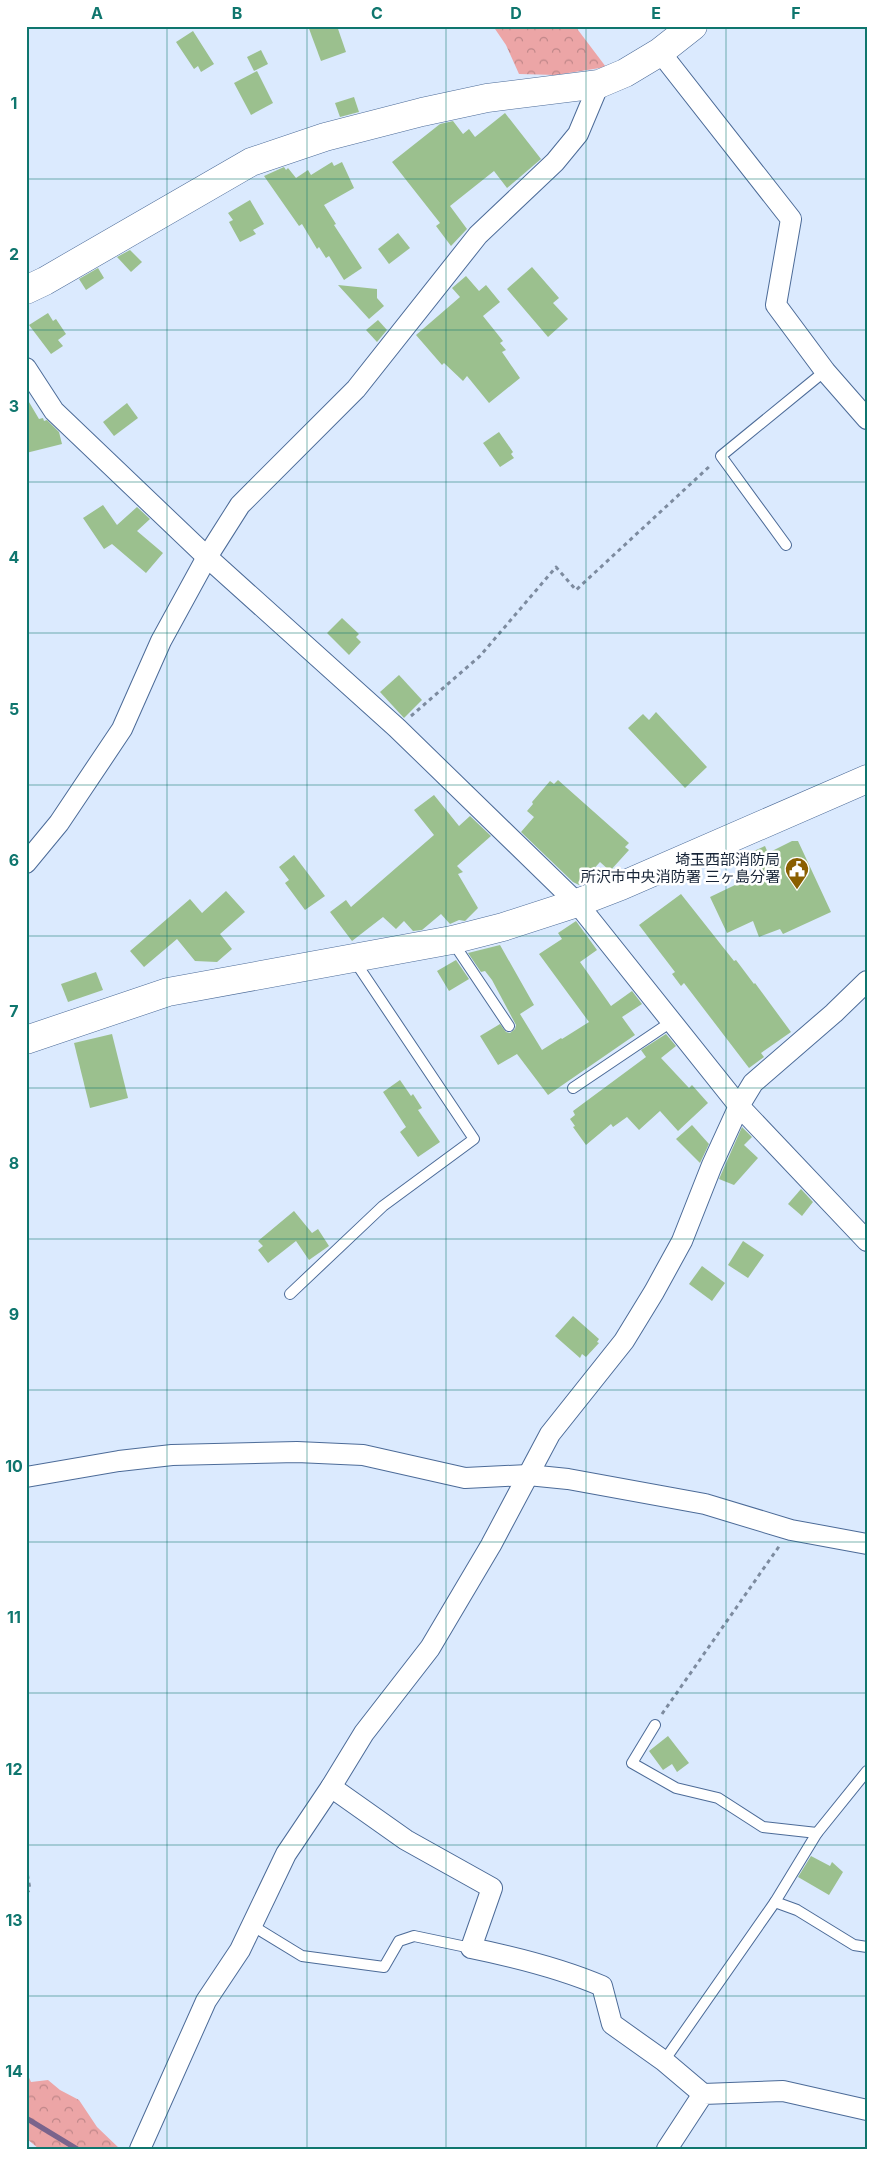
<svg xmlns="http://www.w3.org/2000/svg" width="893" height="2175" viewBox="0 0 893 2175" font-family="Inter,'Noto Sans JP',sans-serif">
<defs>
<pattern id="forest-crowns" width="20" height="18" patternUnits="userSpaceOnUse" patternTransform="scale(1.25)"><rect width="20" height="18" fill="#eca5a6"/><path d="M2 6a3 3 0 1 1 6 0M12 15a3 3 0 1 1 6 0" fill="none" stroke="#be8688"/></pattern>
</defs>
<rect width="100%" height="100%" fill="#dbeafe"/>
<g fill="url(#forest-crowns)">
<polygon points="493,26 575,26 606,67 556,75 519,74 506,45"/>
<polygon points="26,2071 31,2082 48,2080 60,2090 79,2100 97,2127 120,2149 39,2149 26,2138"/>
</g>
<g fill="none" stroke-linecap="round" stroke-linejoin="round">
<polyline stroke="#7a648c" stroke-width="5.5" points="26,2118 77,2149"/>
</g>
<g fill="#9bc08e">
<polygon points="308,26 337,26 346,52 321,61"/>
<polygon points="193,31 214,64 201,72 198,66 194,69 176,42"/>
<polygon points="261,50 268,64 254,71 247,57"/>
<polygon points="257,71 273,103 251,115 234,83"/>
<polygon points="354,97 359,112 340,117 335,103"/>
<polygon points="505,113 541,159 507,188 494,171 450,206 467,229 451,246 436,226 440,223 392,162 440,124 453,121 463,134 469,129 475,137"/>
<polygon points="332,162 334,166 342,162 354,188 324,205 336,224 334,225 362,268 344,280 329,256 326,258 319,247 317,249 302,224 299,226 264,176 284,167 286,170 288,168 296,178 308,170 311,175"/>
<polygon points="250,200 264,224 253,230 256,234 240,242 229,222 233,220 228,213"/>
<polygon points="398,233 410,248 389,264 378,249"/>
<polygon points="130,250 142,262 131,272 117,257"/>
<polygon points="532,267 559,298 553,303 568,319 548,337 507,289"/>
<polygon points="98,268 104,278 86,290 79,279"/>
<polygon points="466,276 479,291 486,285 500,302 483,316 503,341 500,343 506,350 502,352 520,378 489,403 467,376 463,381 444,363 442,365 416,335 460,297 452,288"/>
<polygon points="338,285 377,289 377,298 384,306 369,319"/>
<polygon points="48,313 53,321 56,319 66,334 58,340 63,346 51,354 29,325"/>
<polygon points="378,320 387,330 377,342 366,330"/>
<polygon points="26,397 39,419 43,418 44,421 47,420 59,432 62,444 26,453"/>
<polygon points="127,403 138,418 114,436 103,422"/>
<polygon points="499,432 513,452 511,454 514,458 500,467 483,443"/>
<polygon points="103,505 117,525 137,507 150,519 137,531 163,553 146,573 112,544 104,549 83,518"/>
<polygon points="342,618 359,634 356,637 361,642 349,655 327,633"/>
<polygon points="399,675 422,700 404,718 380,692"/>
<polygon points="656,712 707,767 685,788 628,728 643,714 649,720"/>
<polygon points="558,780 629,843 625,847 629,850 610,871 600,862 579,885 573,882 521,832 534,817 527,811 533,804 532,802 550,781 554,784"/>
<polygon points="434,795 459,826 470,816 491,836 457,866 463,872 458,874 478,908 465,921 459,920 450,924 441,914 422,930 413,931 404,921 396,929 383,917 352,941 330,912 346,900 351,907 434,835 414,810"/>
<polygon points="792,841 798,841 831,912 783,934 780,929 759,937 753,921 727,933 710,897 756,875 747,854 765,846 768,853"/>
<polygon points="294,855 325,896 305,910 285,883 289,880 279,867"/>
<polygon points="226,891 245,912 220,934 232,949 217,962 195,961 177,939 144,967 130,951 190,899 202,913"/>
<polygon points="681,894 734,961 736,960 754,984 755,983 791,1032 761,1053 764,1057 749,1068 684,983 681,986 672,974 675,972 639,925"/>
<polygon points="576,921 597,950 580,962 611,1006 632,991 642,1004 622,1017 635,1035 548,1095 517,1054 498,1065 480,1036 500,1024 506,1032 510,1033 515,1029 516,1025 492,980 485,971 481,972 468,953 500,945 534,1005 520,1014 542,1050 561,1038 562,1039 589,1022 539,954 562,939 558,933"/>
<polygon points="456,960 469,979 449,991 437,971"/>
<polygon points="96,972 103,990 68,1002 61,984"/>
<polygon points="112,1034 128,1098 90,1108 74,1043"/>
<polygon points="666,1034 676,1046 661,1058 689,1088 692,1085 708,1103 678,1131 660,1111 639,1130 627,1117 613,1127 611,1124 586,1145 573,1127 575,1126 570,1119 575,1115 573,1111 646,1057 641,1050"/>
<polygon points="400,1080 411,1096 413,1094 422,1108 418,1110 440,1142 418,1157 400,1132 406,1127 383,1092"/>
<polygon points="692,1125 709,1144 700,1163 676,1139"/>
<polygon points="742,1127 752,1137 744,1145 758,1158 734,1185 719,1179"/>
<polygon points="801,1189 813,1202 802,1216 788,1204"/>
<polygon points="294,1211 312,1233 318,1229 329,1246 309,1260 296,1241 268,1263 258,1250 263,1246 258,1241"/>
<polygon points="743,1241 764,1255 748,1278 728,1265"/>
<polygon points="702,1266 725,1283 712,1301 689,1284"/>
<polygon points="573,1316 599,1339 597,1342 599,1343 586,1357 582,1354 580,1358 555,1336"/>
<polygon points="668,1736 689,1763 677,1772 672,1764 663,1770 649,1751"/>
<polygon points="811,1856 830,1866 832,1862 843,1872 829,1895 798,1877"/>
</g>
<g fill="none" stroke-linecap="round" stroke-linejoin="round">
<g stroke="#4c6b98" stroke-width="12">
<g id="lane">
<polyline points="786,545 721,456 825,371"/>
<polyline points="452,941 509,1026"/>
<polyline points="573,1088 671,1022"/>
<polyline points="290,1294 383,1206 474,1139 354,960"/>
<polyline points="655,1725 632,1763 676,1788 718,1798 763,1827 817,1833"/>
<polyline points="775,1902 797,1910 854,1945 867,1947"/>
<polyline points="253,1926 302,1956 384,1967 399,1941 414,1936 471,1948"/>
<polyline points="664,2061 775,1902 817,1833 867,1771"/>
</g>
</g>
<g stroke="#4c6b98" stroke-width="22">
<g id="street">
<polyline points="660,52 791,219 776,305 825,371 867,419"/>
<polyline points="26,368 54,411 207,557 397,728 577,903 739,1106 867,1241"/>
<polyline points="26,863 59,823 122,729 161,641 207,557 240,505 356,389 478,235 555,162 578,134 599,84"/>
<polyline points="26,1477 119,1461 172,1455 297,1452 363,1455 465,1478 528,1475 568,1479 705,1504 791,1530 867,1544"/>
<path d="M 331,1787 L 406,1840 L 492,1888 L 471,1948 C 515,1957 560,1968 602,1986 L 612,2024 L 664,2061 L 703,2094"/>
<polyline points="140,2149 206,2001 240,1950 286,1854 331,1787 364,1733 430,1648 491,1545 550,1434 624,1341 654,1292 682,1241 712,1165 739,1106 753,1083 834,1013 867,981"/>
<polyline points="667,2149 703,2094 783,2091 867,2110"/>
</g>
</g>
<g stroke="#4c6b98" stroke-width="29">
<g id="secondary">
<polyline points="26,290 45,281 251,162 325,137 422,112 487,98 599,84 625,73 660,52 693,26"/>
<polyline points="26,1040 168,992 452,940 503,927 577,903 621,886 867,779"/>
</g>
</g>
<g stroke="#7d8b9f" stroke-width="3" stroke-dasharray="4 4" stroke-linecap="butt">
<polyline points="411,716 480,656 556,567 576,590 711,465"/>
<polyline points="662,1714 780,1545"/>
<polyline points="26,1867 30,1889 26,1894"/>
</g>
<use href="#lane" stroke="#fff" stroke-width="10"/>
<use href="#street" stroke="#fff" stroke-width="20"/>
<use href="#secondary" stroke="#fff" stroke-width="28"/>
</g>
<path fill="none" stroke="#0f766e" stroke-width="1" stroke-opacity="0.55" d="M 167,26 L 167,2149M 307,26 L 307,2149M 446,26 L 446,2149M 586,26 L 586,2149M 726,26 L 726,2149M 26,179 L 867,179M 26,330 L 867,330M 26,482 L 867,482M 26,633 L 867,633M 26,785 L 867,785M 26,936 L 867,936M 26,1088 L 867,1088M 26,1239 L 867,1239M 26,1390 L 867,1390M 26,1542 L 867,1542M 26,1693 L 867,1693M 26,1845 L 867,1845M 26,1996 L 867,1996"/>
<defs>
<g id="civic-pin" transform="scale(1.25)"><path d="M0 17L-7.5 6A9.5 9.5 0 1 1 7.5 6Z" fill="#8a5f00" stroke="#fff"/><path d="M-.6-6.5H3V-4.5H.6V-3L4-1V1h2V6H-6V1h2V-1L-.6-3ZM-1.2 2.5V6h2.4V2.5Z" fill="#fff"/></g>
</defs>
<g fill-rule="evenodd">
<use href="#civic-pin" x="797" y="869"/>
</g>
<g text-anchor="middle" stroke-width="5" stroke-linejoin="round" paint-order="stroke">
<g font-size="15" fill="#172437" stroke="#fff" text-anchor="end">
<text x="780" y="865">埼玉西部消防局<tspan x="780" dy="17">所沢市中央消防署 三ヶ島分署</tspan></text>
</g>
</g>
<rect width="893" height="2175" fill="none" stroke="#ffffff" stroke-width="55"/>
<rect x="28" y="28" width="838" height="2120" fill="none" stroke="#0f766e" stroke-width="2"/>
<g font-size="16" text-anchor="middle" font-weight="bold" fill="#0f766e">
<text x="97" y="19">A</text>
<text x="237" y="19">B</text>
<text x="377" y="19">C</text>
<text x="516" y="19">D</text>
<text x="656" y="19">E</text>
<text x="796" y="19">F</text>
<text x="14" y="109">1</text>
<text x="14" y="260">2</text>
<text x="14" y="412">3</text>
<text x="14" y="563">4</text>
<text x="14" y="715">5</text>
<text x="14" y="866">6</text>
<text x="14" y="1017">7</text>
<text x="14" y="1169">8</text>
<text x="14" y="1320">9</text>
<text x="14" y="1472">10</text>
<text x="14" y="1623">11</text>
<text x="14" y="1775">12</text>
<text x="14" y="1926">13</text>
<text x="14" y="2077">14</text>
</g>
</svg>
